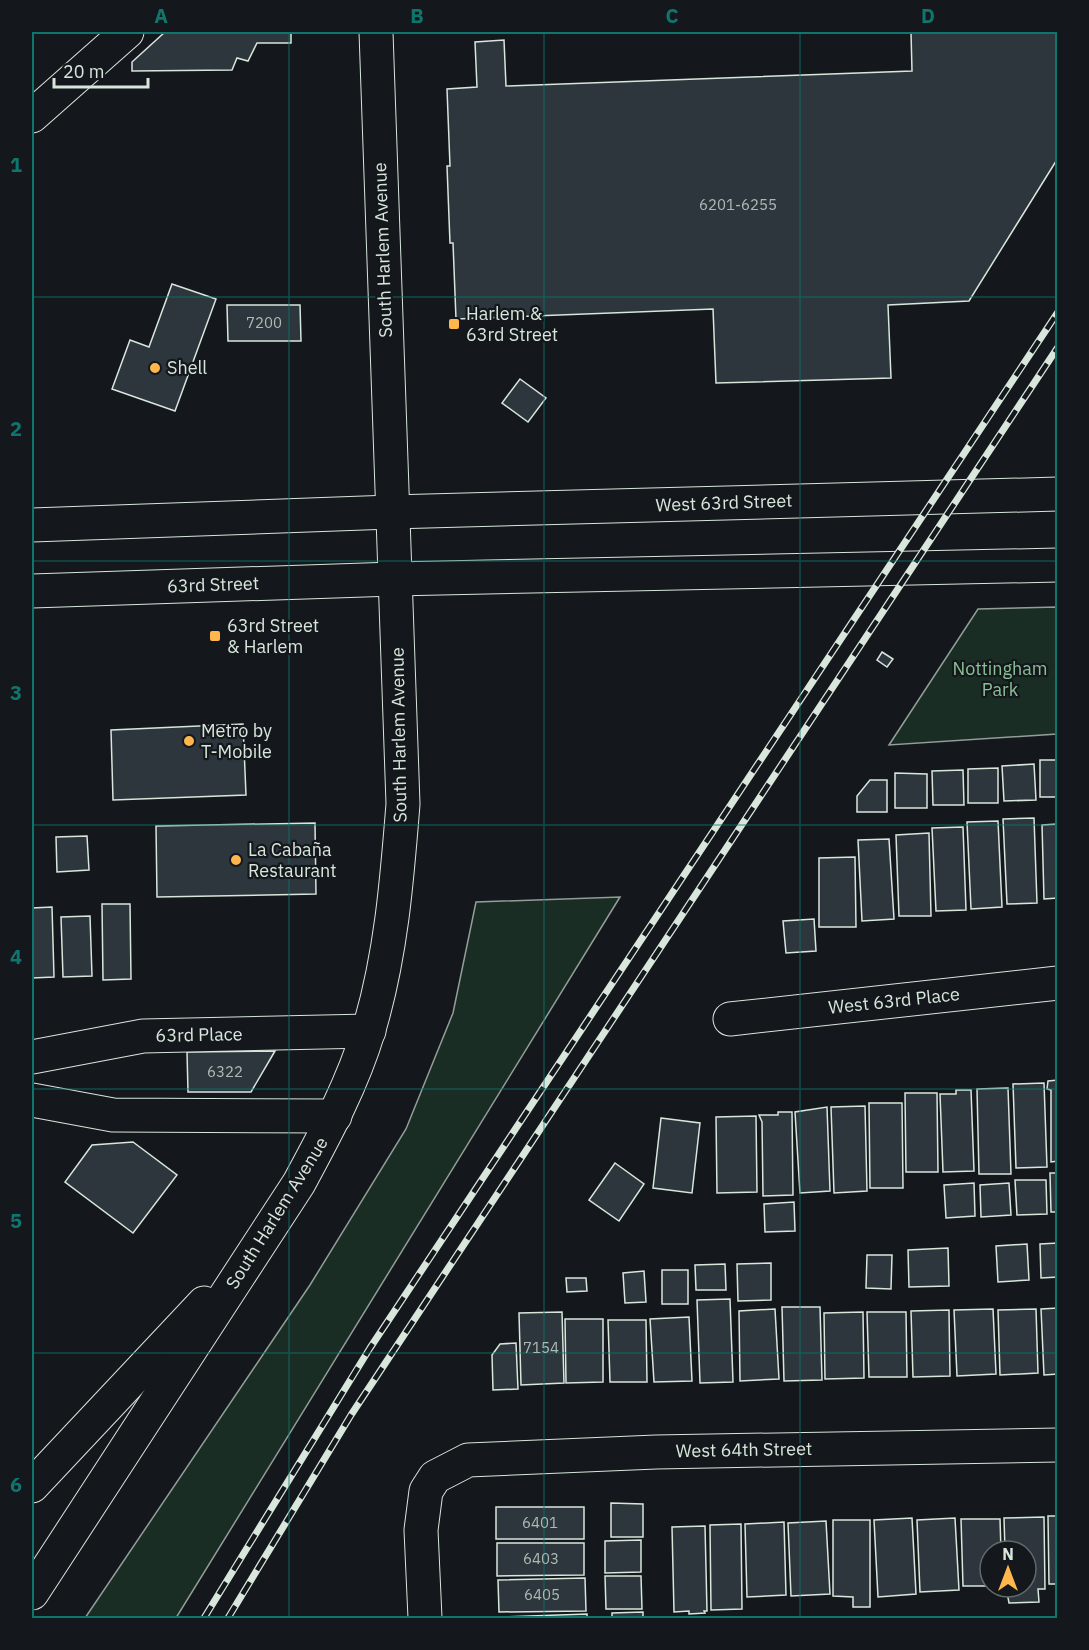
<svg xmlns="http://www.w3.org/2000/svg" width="1089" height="1650" viewBox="0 0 1089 1650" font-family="'IBM Plex Sans',sans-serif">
<rect width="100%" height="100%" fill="#14181c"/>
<g fill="#1a2d24" stroke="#939e99" stroke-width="1.5">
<polygon points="1057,607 1057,734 889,745 978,609"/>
<polygon points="620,897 176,1618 85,1618 310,1285 406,1129 453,1013 476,902"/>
</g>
<g fill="#2c363c" stroke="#d8e6dc" stroke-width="1.5">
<polygon points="165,32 291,32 291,43 257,43 248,61 237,58 232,70 132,71 132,62"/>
<polygon points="911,32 1058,32 1058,158 969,301 888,305 891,378 716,383 713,309 456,319 453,243 450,243 447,166 450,166 447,89 477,87 475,42 504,40 506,86 912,71"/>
<polygon points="172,284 216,299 175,411 112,389 130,340 149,347"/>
<polygon points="227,305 300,305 301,341 228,341"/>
<polygon points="520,379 546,398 528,422 502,403"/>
<polygon points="882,652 893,659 887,667 877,660"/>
<polygon points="243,724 246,795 113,800 111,730"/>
<rect x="1040" y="760" width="18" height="37"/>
<polygon points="1034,764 1036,800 1004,801 1002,766"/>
<polygon points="998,768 998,803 968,803 968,769"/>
<polygon points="963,770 964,805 933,805 932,771"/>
<polygon points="895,773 927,774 927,808 895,808"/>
<polygon points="870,780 887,780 887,812 857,812 857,796"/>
<polygon points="1034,818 1037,903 1007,904 1003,819"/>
<polygon points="998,821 1002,907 971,909 967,822"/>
<polygon points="315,823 316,894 157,897 156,826"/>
<polygon points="1058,824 1058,898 1044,899 1042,825"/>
<polygon points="963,827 966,910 936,911 932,828"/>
<polygon points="929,833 931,916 899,916 896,835"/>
<polygon points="87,836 89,870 57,872 56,837"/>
<polygon points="889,839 894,919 862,921 858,840"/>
<polygon points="855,857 856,927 819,927 819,858"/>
<polygon points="102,904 130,904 131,979 103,980"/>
<polygon points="52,907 54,977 32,978 32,908"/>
<polygon points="90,916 92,976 63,977 61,917"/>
<polygon points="814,919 816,951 786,953 783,921"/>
<polygon points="275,1051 251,1092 188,1092 187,1052"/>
<polygon points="1058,1080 1058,1161 1051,1162 1051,1090 1047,1089 1048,1081"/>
<polygon points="1044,1083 1047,1167 1016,1168 1013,1084"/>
<polygon points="1008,1088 1011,1174 979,1174 977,1089"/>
<polygon points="956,1090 971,1090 974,1171 943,1172 940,1094 956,1094"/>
<polygon points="905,1093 937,1093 938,1172 906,1172"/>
<polygon points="869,1103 902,1103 903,1188 870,1188"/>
<polygon points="865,1106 867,1191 834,1193 831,1107"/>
<polygon points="827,1107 830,1191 800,1193 795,1112"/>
<polygon points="778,1112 792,1112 793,1195 763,1196 762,1122 759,1115 778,1115"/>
<polygon points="756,1116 757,1192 717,1193 716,1117"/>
<polygon points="661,1118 700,1123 692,1193 653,1188"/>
<polygon points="133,1142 177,1175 133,1233 65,1182 92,1145"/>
<polygon points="615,1163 644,1184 619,1221 589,1200"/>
<polygon points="1050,1173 1058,1173 1058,1212 1051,1212"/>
<polygon points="1015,1180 1046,1180 1047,1214 1017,1215"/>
<polygon points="974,1183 975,1216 946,1218 944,1185"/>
<polygon points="1009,1183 1011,1215 981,1217 980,1185"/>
<polygon points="794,1202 795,1231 765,1232 764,1204"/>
<polygon points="1058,1243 1058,1277 1041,1278 1040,1244"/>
<polygon points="1027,1244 1029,1280 998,1282 996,1246"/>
<polygon points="948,1248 949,1286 909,1287 908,1250"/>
<polygon points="867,1255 892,1255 891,1289 866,1288"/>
<polygon points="771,1263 771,1300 738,1301 737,1264"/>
<polygon points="725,1264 726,1290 696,1290 695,1265"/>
<rect x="662" y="1270" width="26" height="34"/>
<polygon points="644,1271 646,1302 625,1303 623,1273"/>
<polygon points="566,1278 586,1278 587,1291 567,1292"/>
<polygon points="730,1299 733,1382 700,1383 697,1300"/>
<polygon points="782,1307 820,1307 822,1380 784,1381"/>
<polygon points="1058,1308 1058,1374 1044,1375 1041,1309"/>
<polygon points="775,1309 779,1379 740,1381 739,1311"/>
<polygon points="993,1309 996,1374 957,1376 954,1310"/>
<polygon points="1036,1309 1038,1373 1000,1375 998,1310"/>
<polygon points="949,1310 950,1376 913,1377 911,1311"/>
<polygon points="562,1312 564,1383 521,1385 519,1313"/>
<polygon points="863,1312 864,1378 825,1379 824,1313"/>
<polygon points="867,1312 906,1312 907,1377 869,1377"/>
<polygon points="689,1317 692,1381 654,1382 650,1319"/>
<polygon points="565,1319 603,1319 603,1382 566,1383"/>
<polygon points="608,1320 646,1320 647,1382 610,1382"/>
<polygon points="516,1343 518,1389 493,1390 492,1355 500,1344"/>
<polygon points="611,1503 643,1504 643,1537 611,1537"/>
<rect x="496" y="1507" width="88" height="32"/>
<polygon points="1048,1516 1058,1516 1058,1584 1049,1584"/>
<polygon points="1044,1517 1045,1589 1038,1589 1039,1602 1009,1603 1006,1587 1026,1587 1026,1551 1005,1551 1004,1518"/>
<polygon points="912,1518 916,1594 878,1597 874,1520"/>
<polygon points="955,1518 959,1590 920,1592 917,1520"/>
<polygon points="961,1519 1000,1519 1001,1551 990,1551 990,1586 963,1586"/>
<polygon points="833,1520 870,1520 870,1607 853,1607 853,1597 833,1596"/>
<polygon points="826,1521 830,1594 791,1596 788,1523"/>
<polygon points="784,1522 786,1595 747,1597 745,1524"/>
<polygon points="741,1524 742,1609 711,1610 710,1525"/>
<polygon points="705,1526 707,1611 704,1611 705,1613 689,1614 689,1611 674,1612 672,1527"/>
<polygon points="641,1540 641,1572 605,1573 605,1541"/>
<polygon points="497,1543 584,1543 584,1575 497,1576"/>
<polygon points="605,1576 641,1576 642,1609 606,1609"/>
<polygon points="585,1578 586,1611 499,1612 498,1580"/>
<polygon points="643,1612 643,1618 612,1618 612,1613"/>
<polygon points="587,1614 587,1618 499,1618 499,1617"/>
</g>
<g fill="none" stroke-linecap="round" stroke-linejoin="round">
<g stroke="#d8e6dc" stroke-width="35">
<g id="minor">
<polyline points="730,1019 1058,983"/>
<polyline points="32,1057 143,1036 369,1031"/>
<polyline points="32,1100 113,1115 335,1116"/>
<polyline points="425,1618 421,1530 426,1491 435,1477 468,1460 656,1452 1058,1445"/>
</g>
</g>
<g stroke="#d8e6dc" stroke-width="35">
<g id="major">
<polyline points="32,116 127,32"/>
<polyline points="32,525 391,512 1058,494"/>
<polyline points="32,591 394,579 1058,565"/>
<polyline points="32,1486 204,1303"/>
<path d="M 32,1593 L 299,1183 C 326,1133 353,1083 369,1029 C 391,956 397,880 403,804 L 376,32"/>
</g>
</g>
<use href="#minor" stroke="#14181c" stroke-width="33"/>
<use href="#major" stroke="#14181c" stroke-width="33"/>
<g stroke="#d8e6dc" stroke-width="7">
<g id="rail">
<polyline points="204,1618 370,1348 1058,312"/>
<polyline points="228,1618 351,1415 1058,347"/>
</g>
</g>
<use href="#rail" stroke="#14181c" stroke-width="4.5" stroke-dasharray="14" stroke-linecap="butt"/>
</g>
<path fill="none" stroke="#0f766e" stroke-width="1.5" stroke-opacity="0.55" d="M 289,32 L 289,1618M 544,32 L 544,1618M 800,32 L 800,1618M 32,297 L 1058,297M 32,561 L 1058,561M 32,825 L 1058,825M 32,1089 L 1058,1089M 32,1353 L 1058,1353"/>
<g fill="#ffb74d" stroke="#14181c" stroke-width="2">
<rect x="448" y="318" width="12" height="12" rx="3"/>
<circle cx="155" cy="368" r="6"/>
<rect x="209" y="630" width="12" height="12" rx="3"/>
<circle cx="189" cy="741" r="6"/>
<circle cx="236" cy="860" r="6"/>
</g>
<g text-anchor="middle" stroke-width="4.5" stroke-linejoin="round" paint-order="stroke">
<g font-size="15" fill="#adbab4">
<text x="738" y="210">6201-6255</text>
<text x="264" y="328">7200</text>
<text x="225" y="1077">6322</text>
<text x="541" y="1353">7154</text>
<text x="540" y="1528">6401</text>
<text x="541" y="1564">6403</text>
<text x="542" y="1600">6405</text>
</g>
<g font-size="18" fill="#d8e6dc" stroke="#14181c">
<text transform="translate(383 250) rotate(-92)" y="6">South Harlem Avenue</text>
<text transform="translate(724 503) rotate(-2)" y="6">West 63rd Street</text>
<text transform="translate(213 585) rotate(-2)" y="6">63rd Street</text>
<text transform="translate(399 735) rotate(-91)" y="6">South Harlem Avenue</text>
<text transform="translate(894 1001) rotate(-6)" y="6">West 63rd Place</text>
<text transform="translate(199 1035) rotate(-1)" y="6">63rd Place</text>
<text transform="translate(277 1213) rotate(-58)" y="6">South Harlem Avenue</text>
<text transform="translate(744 1450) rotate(-1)" y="6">West 64th Street</text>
</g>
<g font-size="18" fill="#d8e6dc" stroke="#14181c" text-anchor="start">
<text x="466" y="320">Harlem &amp;<tspan x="466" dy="21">63rd Street</tspan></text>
<text x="167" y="374">Shell</text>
<text x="227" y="632">63rd Street<tspan x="227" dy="21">&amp; Harlem</tspan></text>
<text x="201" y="737">Metro by<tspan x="201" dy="21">T-Mobile</tspan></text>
<text x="248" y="856">La Cabaña<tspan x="248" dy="21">Restaurant</tspan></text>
</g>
<g font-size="18" fill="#8ac095" stroke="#14181c">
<text x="1000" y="675">Nottingham<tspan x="1000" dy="21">Park</tspan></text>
</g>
</g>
<rect width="1089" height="1650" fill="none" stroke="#14181c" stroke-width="66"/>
<g transform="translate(1008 1569)"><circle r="28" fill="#14181c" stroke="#626a69" stroke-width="1.5"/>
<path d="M0-4.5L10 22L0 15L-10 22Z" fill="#ffb74d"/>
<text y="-9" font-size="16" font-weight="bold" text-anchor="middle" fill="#d8e6dc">N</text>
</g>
<path d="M54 78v9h94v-9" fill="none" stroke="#d8e6dc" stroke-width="3"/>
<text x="63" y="78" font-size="18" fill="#d8e6dc" stroke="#14181c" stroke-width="4.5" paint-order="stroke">20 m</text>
<rect x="33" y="33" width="1023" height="1584" fill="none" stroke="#0f766e" stroke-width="2"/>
<g font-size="20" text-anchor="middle" font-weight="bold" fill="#0f766e">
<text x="161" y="23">A</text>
<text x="417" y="23">B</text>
<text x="672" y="23">C</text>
<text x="928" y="23">D</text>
<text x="16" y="172">1</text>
<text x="16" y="436">2</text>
<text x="16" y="700">3</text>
<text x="16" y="964">4</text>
<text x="16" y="1228">5</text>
<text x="16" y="1492">6</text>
</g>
</svg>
